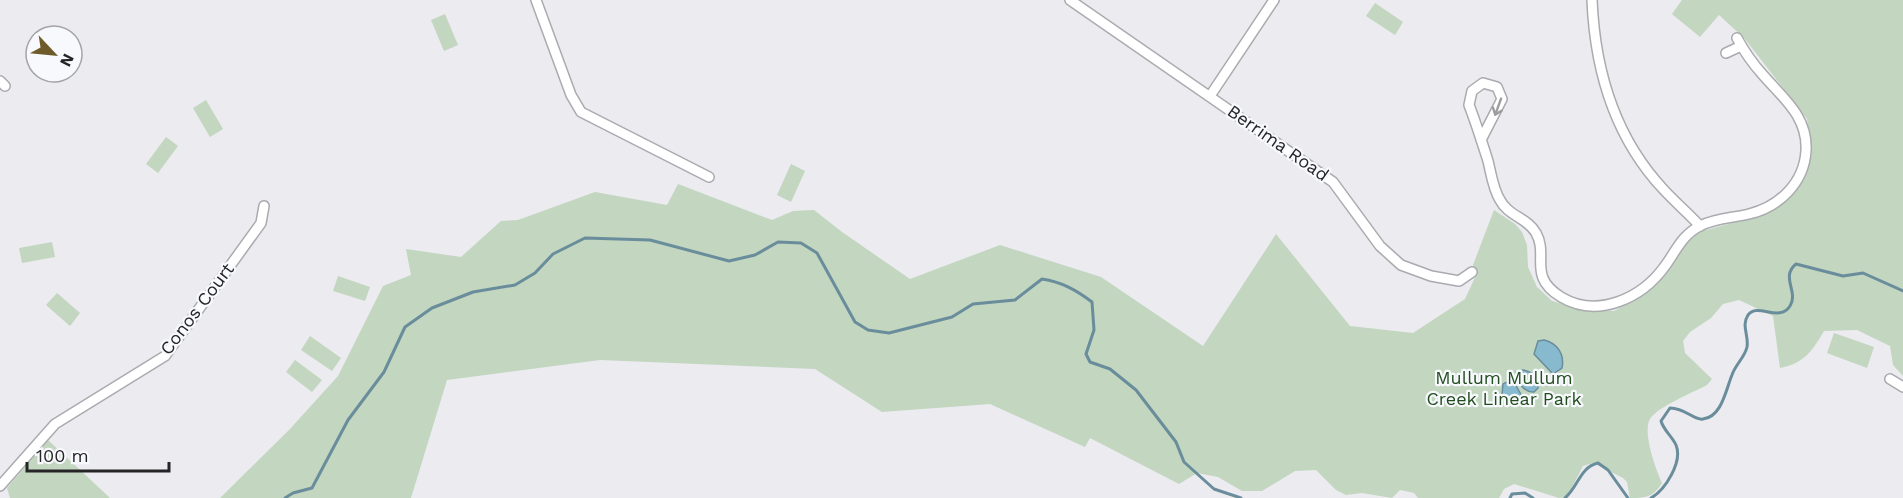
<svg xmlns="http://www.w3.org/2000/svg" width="1903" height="498" viewBox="0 0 1903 498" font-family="'Work Sans',sans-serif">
<rect width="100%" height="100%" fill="#ebebf0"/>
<g fill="#c2d6c0">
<path d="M 1682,0 L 1903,0 L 1903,376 L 1893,365 L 1890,346 L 1857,330 L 1824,331 C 1812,351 1805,363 1780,368 L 1773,316 L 1739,300 L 1723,304 L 1711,318 L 1690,332 L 1683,341 L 1685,353 L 1712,379 L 1707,385 C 1694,392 1657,407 1650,419 C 1642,432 1656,470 1662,483 C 1653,497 1646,498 1630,498 L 1627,482 L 1623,478 L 1593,463 L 1583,466 L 1567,497 L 1559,498 L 1514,484 L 1504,489 L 1499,498 L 1418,498 L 1414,493 L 1400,490 L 1392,498 L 1362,493 L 1346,495 L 1336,490 L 1316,470 L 1295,471 L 1262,491 L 1242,491 L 1218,477 L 1197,473 L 1179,484 L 1090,438 L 1085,447 L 990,404 L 882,412 L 815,369 L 600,360 L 447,380 L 411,498 L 220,498 L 290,429 L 338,376 L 383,286 L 411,275 L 406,249 L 461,257 L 501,221 L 518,220 L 595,192 L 667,205 L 678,184 L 772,220 L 793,211 L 814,210 L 842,232 L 910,279 L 1000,245 L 1101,277 L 1203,346 L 1276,234 L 1350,326 L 1413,333 L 1465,299 L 1477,273 L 1473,265 L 1494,210 L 1515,224 L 1522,232 L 1527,245 L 1528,267 L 1537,287 L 1552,301 L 1584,310 L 1614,311 L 1642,296 L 1664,276 L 1682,248 L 1699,232 L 1765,214 L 1781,204 L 1807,173 L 1812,153 L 1807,119 L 1745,39 L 1719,15 L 1700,37 L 1672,14 Z"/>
<polygon points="1375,3 1403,22 1395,35 1366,16"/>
<polygon points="445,14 458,45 444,51 431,20"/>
<polygon points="206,100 223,129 210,137 193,108"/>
<polygon points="166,137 178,146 158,173 146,164"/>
<polygon points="791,164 805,171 791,202 777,195"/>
<polygon points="52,242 55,257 22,263 19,248"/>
<polygon points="338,276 370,287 365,301 333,291"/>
<polygon points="57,293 80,313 70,326 46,305"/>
<polygon points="1834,333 1874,347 1867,368 1827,353"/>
<polygon points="310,336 341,358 332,371 301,350"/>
<polygon points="295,360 322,380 312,392 286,372"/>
<polygon points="48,440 110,498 10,498 7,488"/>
</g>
<g fill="#88bacf" stroke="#6a8d9c" stroke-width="1.5">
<path d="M 1544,340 C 1557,343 1565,354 1562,368 L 1553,374 L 1534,354 L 1538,341 Z"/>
<path d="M 1523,370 C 1533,372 1539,376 1538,388 L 1534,392 C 1524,393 1516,381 1516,372 Z"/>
<polygon points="1509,381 1515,384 1523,398 1516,400 1502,395 1503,384"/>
</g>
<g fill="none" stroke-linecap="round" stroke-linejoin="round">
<g stroke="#6a8d9c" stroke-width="3">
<path d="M 285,498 L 293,493 L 312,488 L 348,420 L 384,372 L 405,327 L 432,308 L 473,292 L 515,285 L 535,273 L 553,254 L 585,238 L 650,240 L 729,261 L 755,255 L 778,242 L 801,243 L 817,253 L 855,322 L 868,330 L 889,333 L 952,317 L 973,304 L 1015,300 L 1042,279 C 1062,282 1076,290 1092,302 L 1094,330 L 1086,354 L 1090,362 L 1110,369 L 1136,390 L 1176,442 L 1184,462 L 1214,489 L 1241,498"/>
<polyline points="1510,498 1512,494 1525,493 1533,498"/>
<path d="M 1565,498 C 1578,487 1580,467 1598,463 L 1608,470 L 1628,498"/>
<path d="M 1651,498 C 1665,490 1683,462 1676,445 C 1672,436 1664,431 1661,421 L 1670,408 C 1686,408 1694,421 1703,419 C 1722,417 1726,389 1732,375 C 1735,365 1745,357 1747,347 C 1749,335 1741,326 1748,315 C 1758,302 1779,323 1790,306 C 1799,292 1780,277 1796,264 L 1843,276 L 1863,273 L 1903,291"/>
</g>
<g stroke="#aaabaf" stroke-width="12">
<g id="minor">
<polyline points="536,0 571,95 581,112 709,177"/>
<polyline points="1070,0 1333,182 1380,246 1401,265 1431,276 1459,281 1472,272"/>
<path d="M 1592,0 C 1595,71 1614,137 1664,190 C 1675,202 1688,213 1700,226"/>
<polyline points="1726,53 1741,46"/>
<polyline points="0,81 5,86"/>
<polyline points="1210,96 1274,0"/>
<path d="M 1481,140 L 1502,99 L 1497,87 L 1483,83 L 1472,91 L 1469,105 C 1476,123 1482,142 1488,161 C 1491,173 1493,189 1500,200 C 1508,216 1528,218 1536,233 C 1549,256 1527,276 1561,297 C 1598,319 1642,298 1665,266 C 1676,251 1682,235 1700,226 C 1715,218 1733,218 1749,214 C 1779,207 1804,183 1806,151 C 1808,117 1784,99 1763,75 C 1753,64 1744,51 1737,38"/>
<polyline points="1890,379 1903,387"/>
<polyline points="0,486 55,424 165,356 261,223 264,206"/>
</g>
</g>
<use href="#minor" stroke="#fff" stroke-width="9"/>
</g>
<defs><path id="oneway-shaft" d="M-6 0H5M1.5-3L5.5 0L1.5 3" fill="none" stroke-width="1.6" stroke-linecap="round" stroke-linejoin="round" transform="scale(1.5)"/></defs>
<use stroke="#9d9d9d" href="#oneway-shaft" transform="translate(1498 107) rotate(110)"/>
<g text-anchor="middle" stroke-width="4.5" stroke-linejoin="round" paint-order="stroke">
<g font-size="18" fill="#252526" stroke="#f8f9fd">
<text transform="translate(1278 143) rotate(35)" y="6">Berrima Road</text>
<text transform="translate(197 309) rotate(-53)" y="6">Conos Court</text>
</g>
<g font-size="18" fill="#224e1f" stroke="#f8f9fd">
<text x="1504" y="384">Mullum Mullum<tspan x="1504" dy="21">Creek Linear Park</tspan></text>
</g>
</g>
<g transform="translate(54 54) rotate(116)"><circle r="28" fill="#f8f9fd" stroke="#a4a4a7" stroke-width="1.5"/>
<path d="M0-4.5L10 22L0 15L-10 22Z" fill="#6f5b2a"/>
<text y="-9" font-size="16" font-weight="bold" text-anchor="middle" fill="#252526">N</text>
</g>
<path d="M27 462v9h142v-9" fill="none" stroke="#252526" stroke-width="3"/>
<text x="36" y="462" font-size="18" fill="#252526" stroke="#f8f9fd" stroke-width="4.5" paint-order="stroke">100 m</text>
</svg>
